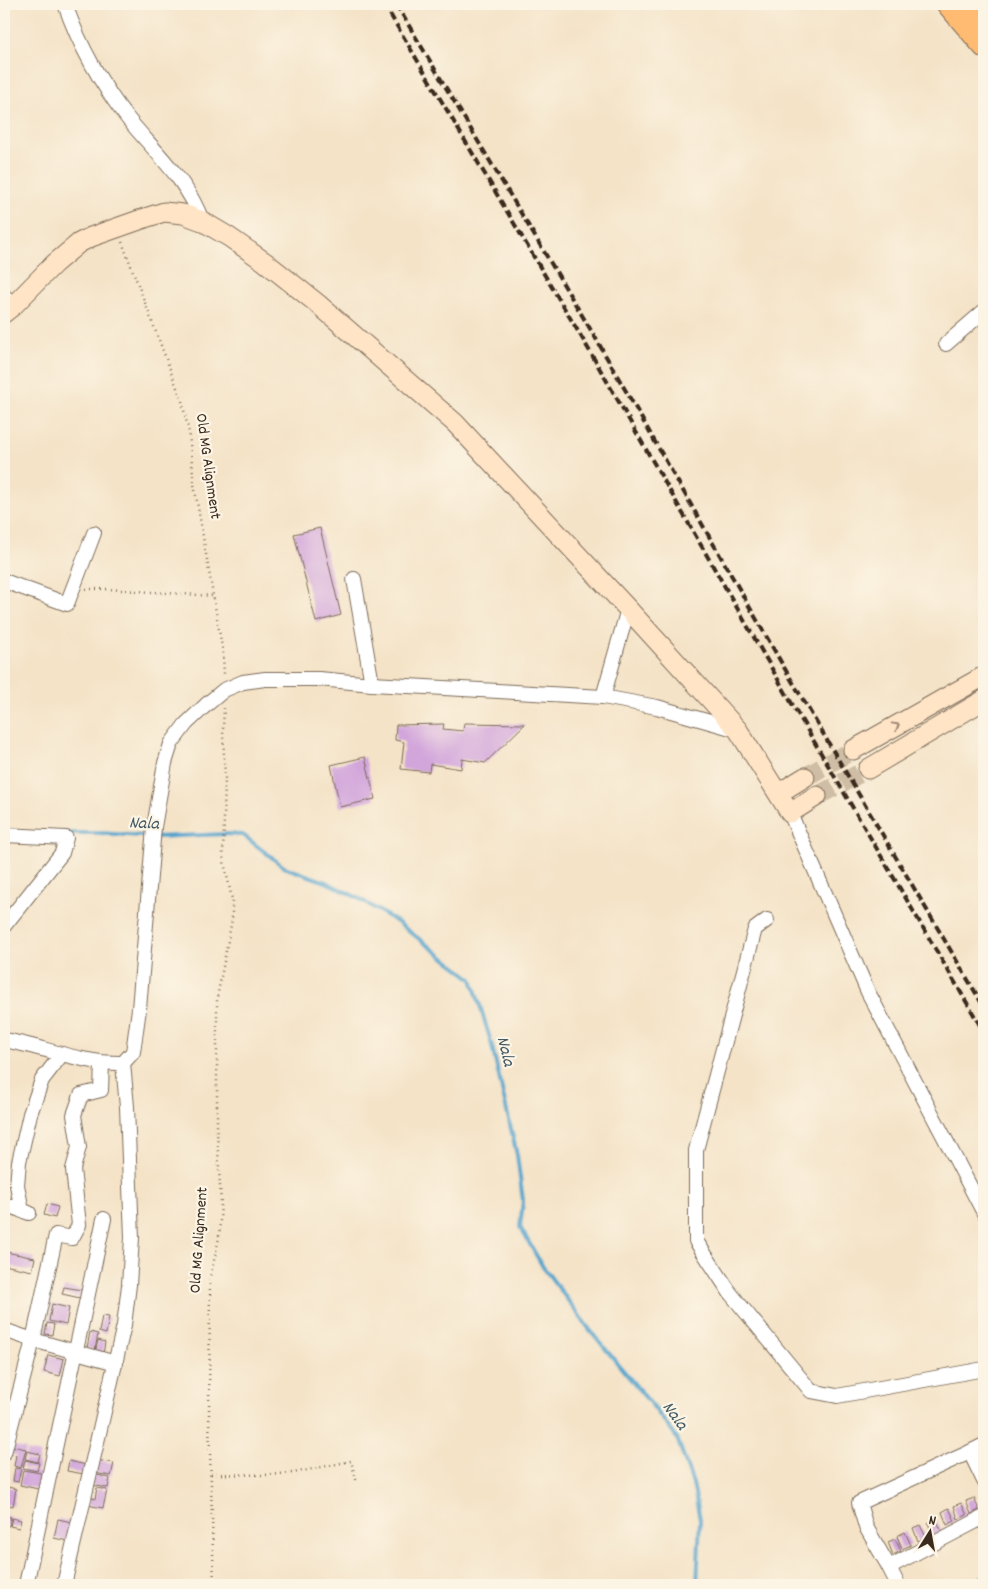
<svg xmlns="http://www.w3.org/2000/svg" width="988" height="1589" viewBox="0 0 988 1589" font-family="Dekko,sans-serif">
<rect width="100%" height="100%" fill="#fcf5e5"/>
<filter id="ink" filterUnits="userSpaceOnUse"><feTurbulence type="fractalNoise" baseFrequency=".02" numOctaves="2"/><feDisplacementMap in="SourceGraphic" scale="10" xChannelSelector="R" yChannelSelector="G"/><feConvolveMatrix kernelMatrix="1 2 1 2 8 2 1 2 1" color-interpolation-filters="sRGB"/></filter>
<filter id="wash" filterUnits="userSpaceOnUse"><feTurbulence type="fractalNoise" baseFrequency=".0096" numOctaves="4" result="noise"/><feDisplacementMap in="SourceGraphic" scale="20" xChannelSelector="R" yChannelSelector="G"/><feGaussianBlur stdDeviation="1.12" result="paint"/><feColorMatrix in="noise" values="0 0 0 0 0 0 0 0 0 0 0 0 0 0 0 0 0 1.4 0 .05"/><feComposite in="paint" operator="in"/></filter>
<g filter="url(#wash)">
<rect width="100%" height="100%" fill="#f4e3c7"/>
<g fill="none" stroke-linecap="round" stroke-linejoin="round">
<polyline stroke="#52a3cc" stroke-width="4" points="66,833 100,833 155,837 227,834 243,835 284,867 326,882 360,899 397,922 472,979 491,1042 517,1155 523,1201 520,1227 543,1267 590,1330 655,1409 677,1438 693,1484 700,1519 697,1585"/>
</g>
<g id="blocks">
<g fill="#d2a5db">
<polygon points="320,528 341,615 316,622 294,534"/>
<polygon points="464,723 525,724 485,763 462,759 461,769 430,764 429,772 401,769 404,742 395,740 396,725 444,724 443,729 463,731"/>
<polygon points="365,757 375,799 340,807 331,765"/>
<polygon points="47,1204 58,1207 55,1218 44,1215"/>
<polygon points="6,1252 35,1258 32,1271 4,1265"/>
<polygon points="64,1287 82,1290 80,1298 62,1294"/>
<polygon points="52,1304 69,1308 66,1325 49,1321"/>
<polygon points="102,1316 109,1317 106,1334 99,1332"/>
<polygon points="47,1323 54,1324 52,1335 45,1334"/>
<polygon points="90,1332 98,1334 95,1350 87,1348"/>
<polygon points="98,1340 105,1342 103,1355 95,1353"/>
<polygon points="48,1355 64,1359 60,1376 44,1372"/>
<polygon points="12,1446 26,1449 21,1468 14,1466 16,1455 11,1454"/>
<polygon points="27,1451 40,1454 38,1462 25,1459"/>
<polygon points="25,1460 39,1463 37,1471 23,1468"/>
<polygon points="96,1460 114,1463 111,1476 94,1473"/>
<polygon points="69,1461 86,1465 84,1474 67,1471"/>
<polygon points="15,1468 21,1469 18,1482 13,1481"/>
<polygon points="23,1470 41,1473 38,1489 20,1485"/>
<polygon points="93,1474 110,1478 108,1488 91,1485"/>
<polygon points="8,1487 16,1489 13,1506 4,1504"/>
<polygon points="97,1488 107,1490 103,1508 87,1505 88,1497 95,1499"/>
<polygon points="984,1491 984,1508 979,1494"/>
<polygon points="974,1498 979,1510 971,1514 966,1501"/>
<polygon points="961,1503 967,1515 958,1519 954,1506"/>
<polygon points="949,1508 955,1521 947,1525 942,1512"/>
<polygon points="4,1516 11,1517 9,1526 4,1525"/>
<polygon points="12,1518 21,1520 19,1528 10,1526"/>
<polygon points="58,1519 76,1523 72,1542 54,1538"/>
<polygon points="936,1519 942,1532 933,1536 928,1523"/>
<polygon points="920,1525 926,1537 918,1541 913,1528"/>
<polygon points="905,1532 911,1545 902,1549 897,1536"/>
<polygon points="895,1539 901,1551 893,1555 888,1542"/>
</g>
</g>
</g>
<g filter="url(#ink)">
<use href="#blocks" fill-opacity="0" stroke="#7c6b59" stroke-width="1"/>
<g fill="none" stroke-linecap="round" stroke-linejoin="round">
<g stroke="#cfbea5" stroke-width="19" stroke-dasharray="19 9" stroke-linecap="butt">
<polyline points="805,777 853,750"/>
<polyline points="817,796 868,769"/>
</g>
<g stroke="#7c6b59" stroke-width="16">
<g id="street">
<path d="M 65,4 C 78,43 103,88 129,120 C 155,152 188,181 202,221"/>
<polyline points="4,296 14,305"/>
<polyline points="946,344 984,311"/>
<polyline points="354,579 372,684"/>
<polyline points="4,581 67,604 94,533"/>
<polyline points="603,697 657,707 738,730"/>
<polyline points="790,813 868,992 984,1213"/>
<polyline points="4,835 66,838 62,853 4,926"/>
<polyline points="767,920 755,929 696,1150 696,1241 731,1294 811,1391 837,1396 984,1369"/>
<path d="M 4,1040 C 44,1047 82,1064 123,1063 L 133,1052 L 139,1009 L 154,827 L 165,763 L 171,744 L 186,724 L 206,705 L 224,690 L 243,682 L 265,679 L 319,679 L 372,684 L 603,697 L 628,609"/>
<polyline points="4,1204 29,1213"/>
<polyline points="22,1211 17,1185 19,1162 30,1114 42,1080 62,1054"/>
<polyline points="4,1330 33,1340 116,1363"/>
<polyline points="984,1445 970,1452 984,1481"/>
<polyline points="4,1453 33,1340 56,1235 72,1238 79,1225 73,1169 79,1147 74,1115 81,1095 101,1090 102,1063"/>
<polyline points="889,1567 984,1517"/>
<polyline points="26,1585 104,1219"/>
<polyline points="64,1585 124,1325 129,1285 132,1238 127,1107 123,1063"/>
<polyline points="898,1585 889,1567 866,1527 859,1503 970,1452"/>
<polyline points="983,1585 984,1584"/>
</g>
</g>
<g stroke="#7c6b59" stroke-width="21">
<g id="secondary">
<polyline points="4,313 14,305 54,264 79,243 91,237 145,218 164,212 183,214 202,221 229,237 265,262 318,304 455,423 628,609 738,730 790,813 817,796"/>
<polyline points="853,750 984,676"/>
<polyline points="868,769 984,700"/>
<polyline points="779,793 805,777"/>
</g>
</g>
<g stroke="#7c6b59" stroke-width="23">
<g id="primary">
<polyline points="947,4 984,47"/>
<polyline points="970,4 984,19"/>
</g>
</g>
<g stroke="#7c6b59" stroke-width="2.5" stroke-dasharray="1 4" stroke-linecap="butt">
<polyline points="122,242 182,401 189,433 194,484 223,653 224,675"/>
<polyline points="86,589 107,589 213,596"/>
<polyline points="211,1474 265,1475 293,1473 351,1461 357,1483"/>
<polyline points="214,1585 209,1418 210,1278 219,1238 221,1204 217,1131 217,998 232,920 232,899 223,857 225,779 223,730 224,708"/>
</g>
<use href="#street" stroke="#fff" stroke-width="14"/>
<use href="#secondary" stroke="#ffe4c6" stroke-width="19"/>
<use href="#primary" stroke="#ffbb71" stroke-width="21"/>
<g stroke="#3b2a1e" stroke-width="4" stroke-dasharray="8 4" stroke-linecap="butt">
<polyline points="384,4 585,343 791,702 984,1032"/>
<polyline points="396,4 595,337 785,669 984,1007"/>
</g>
</g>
<defs><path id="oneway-chevron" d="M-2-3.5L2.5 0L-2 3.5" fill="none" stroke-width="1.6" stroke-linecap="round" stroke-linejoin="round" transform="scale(1.25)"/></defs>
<use stroke="#9d8772" href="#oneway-chevron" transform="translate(896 726) rotate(-29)"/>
</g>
<g text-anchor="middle" stroke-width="4.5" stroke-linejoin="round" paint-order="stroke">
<g font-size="16" fill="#3b2a1e" stroke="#fcf5e5">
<text transform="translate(210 466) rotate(82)" y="6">Old MG Alignment</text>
<text transform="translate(197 1240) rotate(-86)" y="6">Old MG Alignment</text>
</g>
<g font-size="18" font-style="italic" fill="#445a64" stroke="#fcf5e5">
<text transform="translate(144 822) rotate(3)" y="6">Nala</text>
<text transform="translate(507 1051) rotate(76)" y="6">Nala</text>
<text transform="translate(676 1415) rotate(54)" y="6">Nala</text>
</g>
</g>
<rect width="988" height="1589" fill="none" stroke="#fcf5e5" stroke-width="20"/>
<g transform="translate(930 1532) rotate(11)" stroke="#fcf5e5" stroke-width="4" paint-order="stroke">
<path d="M0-4L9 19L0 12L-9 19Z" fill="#3b2a1e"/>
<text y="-8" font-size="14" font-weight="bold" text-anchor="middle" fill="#3b2a1e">N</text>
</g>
</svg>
